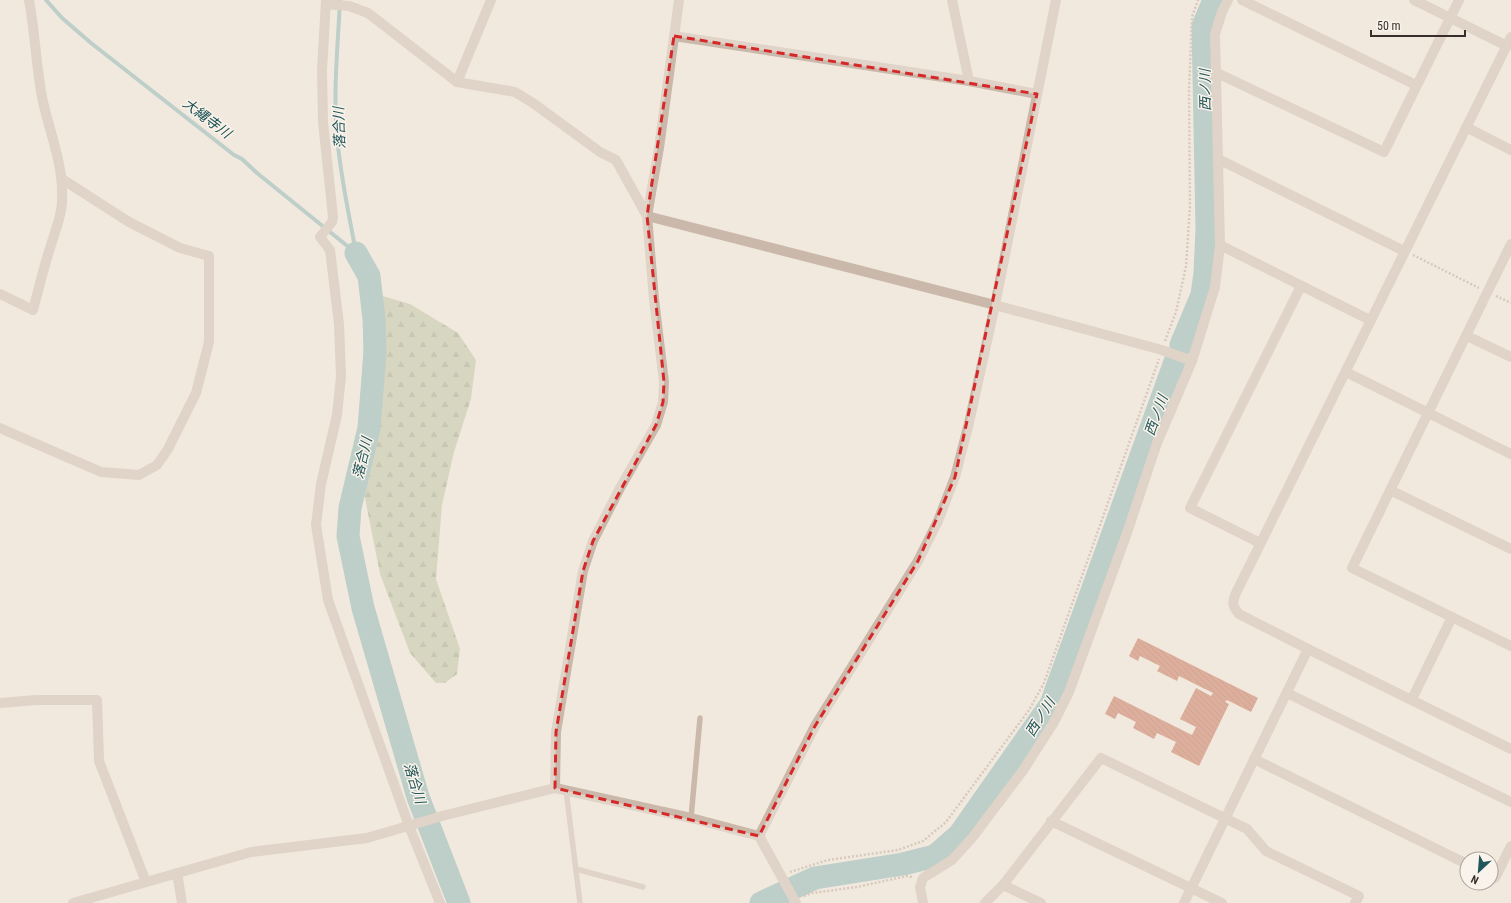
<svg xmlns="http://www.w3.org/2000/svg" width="1511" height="903" viewBox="0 0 1511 903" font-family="'Roboto Condensed','Noto Sans JP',sans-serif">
<defs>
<pattern id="forest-firs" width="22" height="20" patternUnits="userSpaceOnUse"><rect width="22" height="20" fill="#b6c19e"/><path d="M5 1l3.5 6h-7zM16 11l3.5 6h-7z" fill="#959d81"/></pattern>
<pattern id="building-back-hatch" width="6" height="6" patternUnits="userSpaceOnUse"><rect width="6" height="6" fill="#c3674b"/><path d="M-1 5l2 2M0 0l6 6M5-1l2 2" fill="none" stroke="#9f553f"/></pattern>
</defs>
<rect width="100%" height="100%" fill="#f2e9de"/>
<polygon fill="url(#forest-firs)" points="379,295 410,304 458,333 476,360 471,399 454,452 442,505 436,579 460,649 457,674 445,683 436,683 410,653 380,574 361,478 360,404 365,328"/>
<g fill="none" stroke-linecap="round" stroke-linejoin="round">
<g stroke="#7eadaf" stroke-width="4">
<polyline points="46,0 62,18 91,43 234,155 242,159 257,173 356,253"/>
<path d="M 340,0 C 338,45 333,90 337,135 C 340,175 349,214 356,253"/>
</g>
<g stroke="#7eadaf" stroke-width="23">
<polyline points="356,253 369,276 374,319 375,352 369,428 350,508 348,536 363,608 418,797 459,903"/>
<polyline points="1181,345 1202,295 1205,273 1207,229 1203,26 1214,0"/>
<polyline points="761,903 815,878 903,864 935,856 959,835 1051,704 1175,362"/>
</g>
</g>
<polygon fill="url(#building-back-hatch)" points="1138,638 1258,698 1251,712 1227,700 1225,702 1229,704 1199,766 1171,752 1176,742 1157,733 1154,739 1133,728 1136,722 1118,713 1115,719 1105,714 1114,696 1192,735 1196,727 1180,719 1196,688 1211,696 1213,693 1179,676 1177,681 1157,671 1160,666 1140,656 1138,661 1129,656"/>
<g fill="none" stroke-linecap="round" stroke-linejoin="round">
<g stroke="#b6a294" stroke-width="2.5" stroke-dasharray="2 2" stroke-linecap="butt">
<polyline points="1413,255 1479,288"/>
<polyline points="1496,296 1511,303"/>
<polyline points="1165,341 1176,312 1186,266 1190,206 1189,91 1192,17 1198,0"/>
<polyline points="790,872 828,860 898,850 923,841 946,822 1029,710 1044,683 1159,359"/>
<polyline points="804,896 812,893 857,887 907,876 912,877"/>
</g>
<g stroke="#cab8aa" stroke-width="5.5">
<polyline points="566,790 580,903"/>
<polyline points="691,818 700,718"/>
<polyline points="576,869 643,887"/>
</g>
<g stroke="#cab8aa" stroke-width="10">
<polyline points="326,0 322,70 323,122 333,217 332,222 320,237 330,250 339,324 341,376 337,415 321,484 316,525 328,600 409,826 440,903"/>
<polyline points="952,0 969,81"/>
<polyline points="1242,0 1416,85"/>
<polyline points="1414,0 1507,46"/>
<polyline points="326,4 349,6 368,13 457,82 515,92 533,103 600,152 616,160 647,216 995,305 1162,350 1192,361"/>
<polyline points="674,36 969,81 1037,94"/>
<polyline points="1217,73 1384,152 1459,0"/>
<polyline points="457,82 491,0"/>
<polyline points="1466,127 1511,150"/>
<polyline points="1218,159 1404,251"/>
<polyline points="1511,244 1352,568 1511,646"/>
<polyline points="1220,245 1370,320"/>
<path d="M 0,294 L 33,310 C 39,288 44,266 51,245 C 55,231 62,216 62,201 C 64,164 49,132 42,97 C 36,65 35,32 29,0"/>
<polyline points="1467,336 1511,357"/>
<polyline points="1346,372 1511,454"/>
<polyline points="0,428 101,472 139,475 157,465 168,449 196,393 209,342 209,256 180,248 129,222 62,179"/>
<polyline points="1390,490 1511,549"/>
<polyline points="1260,543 1190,508 1301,286"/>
<polyline points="1287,693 1511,802"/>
<polyline points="1412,699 1452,617"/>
<polyline points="0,703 36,700 97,700 99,761 146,882"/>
<polyline points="1254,759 1467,864"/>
<polyline points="555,788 556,732 583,571 593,541 620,488 656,425 663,402 664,382 654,299 647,216 659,148 679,0"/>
<polyline points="1051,821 1222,903"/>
<polyline points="759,836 815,726 918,561 938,521 955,477 969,423 995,305 1056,0"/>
<polyline points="177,873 182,903"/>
<polyline points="1491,875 1495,878 1511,846"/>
<polyline points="1003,885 1041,903"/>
<polyline points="73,903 251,852 367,838 442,816 555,788 691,818 759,836 796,903"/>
<polyline points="923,903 920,887 923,878 952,860 972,838 1024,769 1054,722 1069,692 1127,533 1157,443 1192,361 1215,287 1220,245 1215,34 1222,12 1228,0"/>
<polyline points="985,903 1003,885 1101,758 1247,829 1266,851 1359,896 1355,903"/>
</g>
<g stroke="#cab8aa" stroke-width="10">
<path d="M 1511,37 L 1236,593 C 1232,602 1232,606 1239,614 L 1308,649 L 1511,749"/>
<polyline points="1184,903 1308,649"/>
</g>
</g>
<path d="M0 0H1511V903H0ZM 674,36 L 1037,94 L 955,477 L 918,561 L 815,726 L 759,836 L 555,788 L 556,732 L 583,571 L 593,541 L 656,425 L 663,402 L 664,382 L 647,216 Z" fill="#f2e9de" fill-opacity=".55" fill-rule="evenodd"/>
<path fill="none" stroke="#d62828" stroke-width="3" stroke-dasharray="8 5" stroke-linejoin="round" d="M 674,36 L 1037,94 L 955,477 L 918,561 L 815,726 L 759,836 L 555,788 L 556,732 L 583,571 L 593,541 L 656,425 L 663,402 L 664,382 L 647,216 Z"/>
<g text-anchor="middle" stroke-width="3" stroke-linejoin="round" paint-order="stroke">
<g font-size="14" font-style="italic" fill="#205659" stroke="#faf3eb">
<text transform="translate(1205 90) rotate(-91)" y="5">西ノ川</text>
<text transform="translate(207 118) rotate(37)" y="5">大縄寺川</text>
<text transform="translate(339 128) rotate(-92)" y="5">落合川</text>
<text transform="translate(1156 415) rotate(-70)" y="5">西ノ川</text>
<text transform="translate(362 458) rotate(-77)" y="5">落合川</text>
<text transform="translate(1040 717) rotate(-58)" y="5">西ノ川</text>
<text transform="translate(415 783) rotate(73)" y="5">落合川</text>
</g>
</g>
<g transform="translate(1479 871) rotate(206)"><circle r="19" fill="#faf3eb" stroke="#aca49e"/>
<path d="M0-3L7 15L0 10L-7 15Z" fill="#205659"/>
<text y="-6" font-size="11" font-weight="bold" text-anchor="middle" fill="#382e2a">N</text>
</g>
<path d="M1371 30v6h94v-6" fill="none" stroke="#382e2a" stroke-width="2"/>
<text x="1377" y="30" font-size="12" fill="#382e2a" stroke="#faf3eb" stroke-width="3" paint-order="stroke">50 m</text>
</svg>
